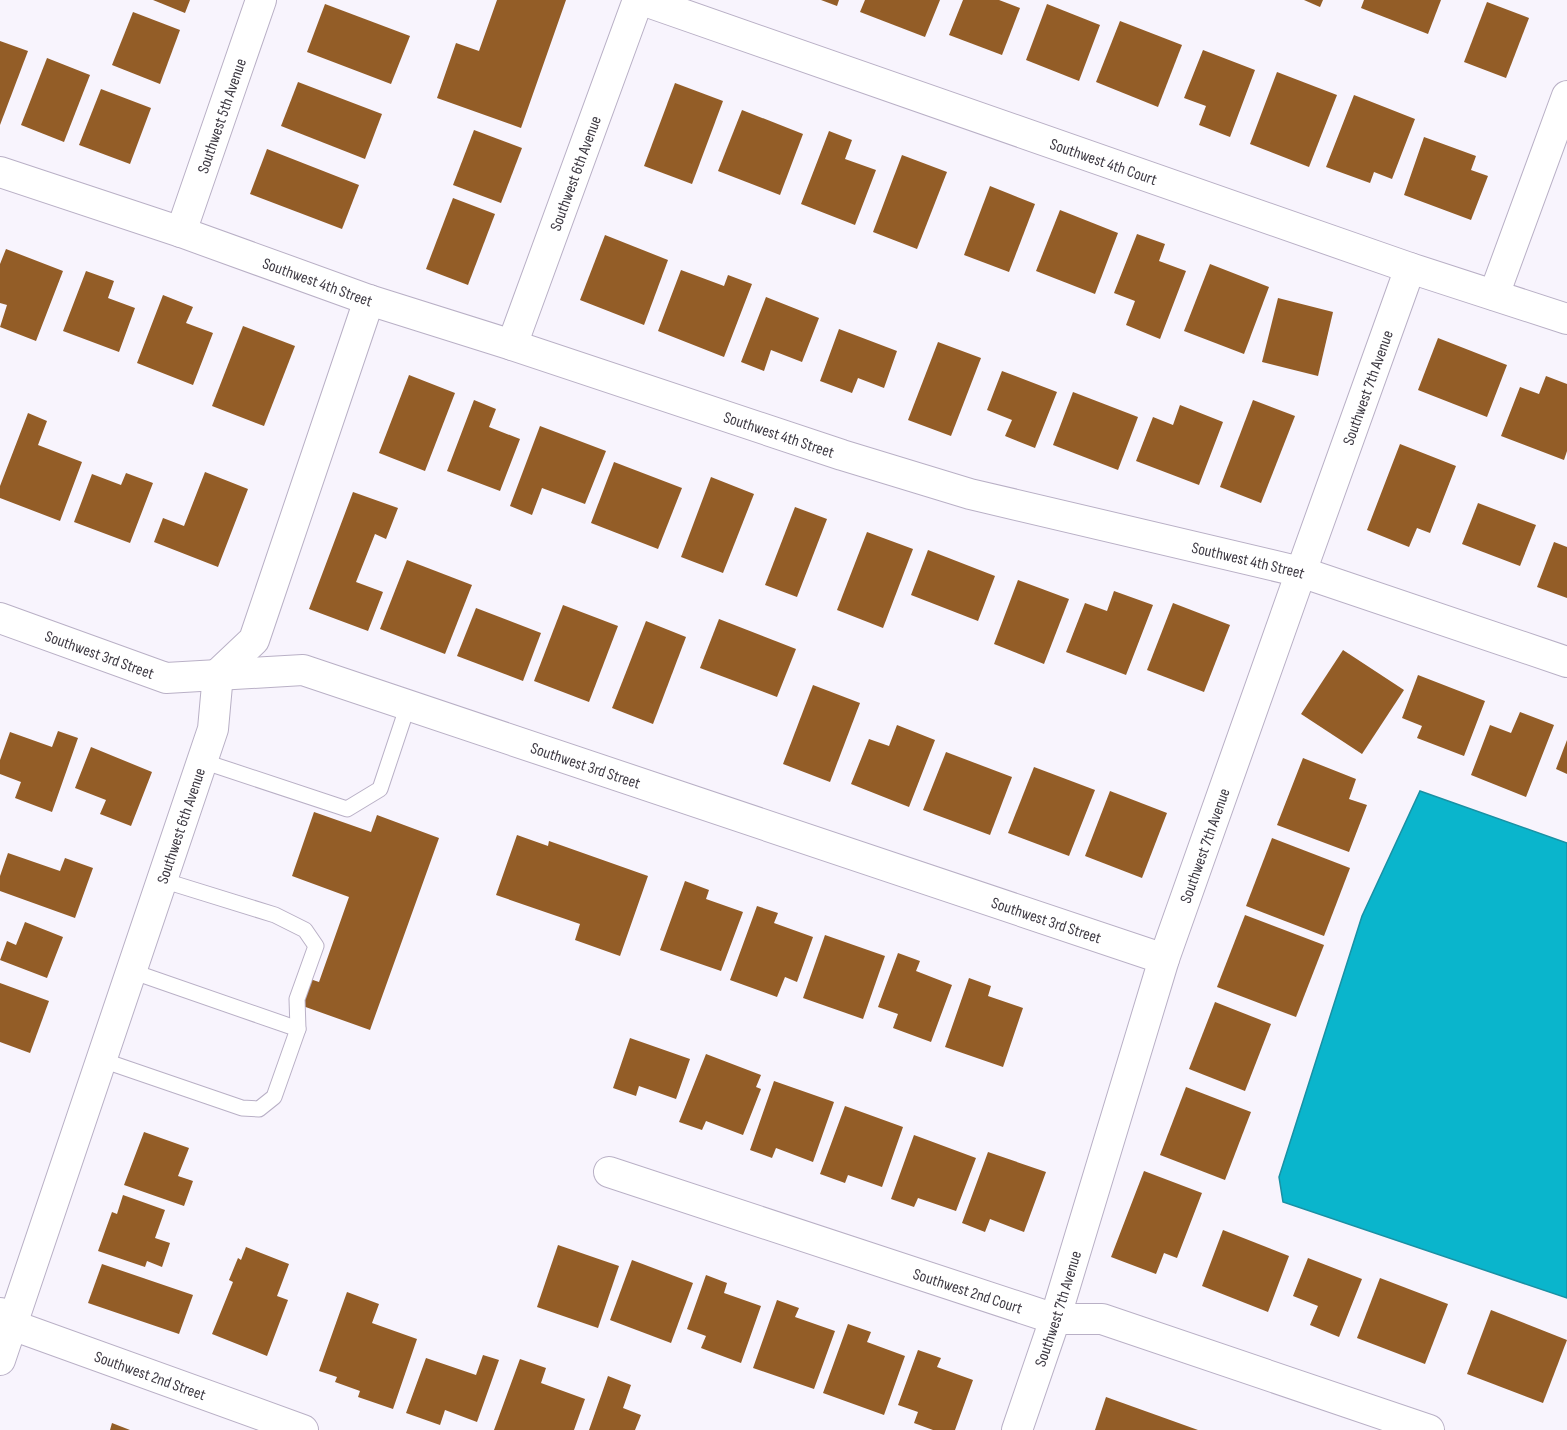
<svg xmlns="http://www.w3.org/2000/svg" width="1567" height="1430" viewBox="0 0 1567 1430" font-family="'Sofia Sans Condensed',sans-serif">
<rect width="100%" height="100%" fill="#f8f4fd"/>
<polygon fill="#0ab5cc" stroke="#1a90a3" stroke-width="1.5" points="1420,791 1567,843 1567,1298 1283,1202 1279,1177 1362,916"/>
<g fill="#935d27">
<polygon points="153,0 190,0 185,13"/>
<polygon points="497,0 566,0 521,128 437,98 456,43 479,51"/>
<polygon points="821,0 839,0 837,6"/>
<polygon points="865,0 940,0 925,37 860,12"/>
<polygon points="963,0 999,0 1020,8 1002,55 949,35"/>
<polygon points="1304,0 1323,0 1320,7"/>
<polygon points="1364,0 1441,0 1428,34 1361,8"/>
<polygon points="1487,2 1529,18 1506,78 1464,62"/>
<polygon points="325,4 410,36 391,84 307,52"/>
<polygon points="1047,4 1100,25 1079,81 1026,60"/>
<polygon points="133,12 180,30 160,84 112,65"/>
<polygon points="1120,21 1182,45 1158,107 1096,82"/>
<polygon points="0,41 28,51 0,125"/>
<polygon points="1203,50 1255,70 1230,137 1199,125 1206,106 1184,98"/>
<polygon points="47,58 90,75 64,142 21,125"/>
<polygon points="1277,72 1337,95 1309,167 1250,144"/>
<polygon points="298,82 382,114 365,159 281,126"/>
<polygon points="675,83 723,101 692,184 644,166"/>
<polygon points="101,89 151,108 130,164 79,145"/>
<polygon points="1354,95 1415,119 1392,179 1374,172 1370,183 1326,167"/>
<polygon points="742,110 803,134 780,195 718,171"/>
<polygon points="474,130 522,148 501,203 453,185"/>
<polygon points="829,131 852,140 845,159 876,170 855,225 801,204"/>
<polygon points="1424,137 1476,156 1471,170 1488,176 1471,220 1404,195"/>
<polygon points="267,149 359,185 342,229 250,194"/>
<polygon points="902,155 947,172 917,249 873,232"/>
<polygon points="990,186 1035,204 1009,272 964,255"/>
<polygon points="453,198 495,214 468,285 426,269"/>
<polygon points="1060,210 1118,233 1095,294 1036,271"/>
<polygon points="1137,234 1165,244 1159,261 1186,271 1160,339 1126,325 1135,301 1114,293"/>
<polygon points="605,235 668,260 644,325 580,300"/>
<polygon points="6,249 63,271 36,341 0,327 7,305 0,303 0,264"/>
<polygon points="1210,264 1269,287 1244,354 1184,331"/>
<polygon points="681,270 724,286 728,275 752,284 724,357 658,331"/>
<polygon points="86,271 114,281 108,298 135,308 119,352 63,331"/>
<polygon points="163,295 193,307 186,323 213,333 193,385 137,363"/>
<polygon points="766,297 819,318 802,362 771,350 764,371 741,362"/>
<polygon points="1278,298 1333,312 1318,376 1262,362"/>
<polygon points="243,326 295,346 264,426 212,406"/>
<polygon points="839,329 897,351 884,388 858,378 852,393 820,381"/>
<polygon points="1438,338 1507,365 1487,417 1418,390"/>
<polygon points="938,342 981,358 951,436 908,420"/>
<polygon points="1002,371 1057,392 1035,448 1005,436 1012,420 987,410"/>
<polygon points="409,375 455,393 425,471 379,453"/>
<polygon points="1546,376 1567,384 1567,451 1564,460 1501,436 1520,387 1539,394"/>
<polygon points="1073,392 1138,417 1118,470 1053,445"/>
<polygon points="474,400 496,409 489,427 520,439 500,491 447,471"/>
<polygon points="1253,400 1295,416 1261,503 1220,487"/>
<polygon points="1180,405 1223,422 1199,485 1136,461 1153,417 1173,425"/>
<polygon points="28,413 47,421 38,445 82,462 60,521 0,498 0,486"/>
<polygon points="540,426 606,451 585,504 542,488 532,515 510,506"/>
<polygon points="1400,444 1456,466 1430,533 1417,528 1409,547 1367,530"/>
<polygon points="614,462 682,488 658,549 591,523"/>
<polygon points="205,472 248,489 218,567 154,542 163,518 184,526"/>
<polygon points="126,473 153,483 130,543 74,522 92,474 121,485"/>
<polygon points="711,477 754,494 723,573 681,557"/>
<polygon points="353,492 398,508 386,539 375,534 356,582 383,592 368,631 309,609"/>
<polygon points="1478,503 1536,525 1520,566 1462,544"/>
<polygon points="795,507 827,519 797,597 765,585"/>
<polygon points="867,532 913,549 883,628 837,610"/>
<polygon points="1554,542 1567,547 1567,598 1537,587"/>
<polygon points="928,550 995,576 978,621 911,595"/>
<polygon points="407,560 472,585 445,654 380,629"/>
<polygon points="1018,580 1069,599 1044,664 994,644"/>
<polygon points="1114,591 1153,605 1126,675 1066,652 1085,603 1107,611"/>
<polygon points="1173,603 1230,625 1204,692 1147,670"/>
<polygon points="563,605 618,626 589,702 534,681"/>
<polygon points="476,608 541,633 523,681 457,656"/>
<polygon points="719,619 796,649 777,697 700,668"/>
<polygon points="646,621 686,637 653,724 612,708"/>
<polygon points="1343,650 1404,690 1362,754 1301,714"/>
<polygon points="1418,675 1485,701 1464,756 1417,738 1422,726 1402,718"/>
<polygon points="813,685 860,703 830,782 783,764"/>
<polygon points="1520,712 1554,725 1526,797 1471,775 1490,725 1511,733"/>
<polygon points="897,725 935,740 909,807 851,784 869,739 889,746"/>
<polygon points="58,731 78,738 52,812 15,798 21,782 0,774 0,760 10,732 52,747"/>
<polygon points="1567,740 1567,774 1556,769"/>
<polygon points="91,747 152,772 131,826 100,814 106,800 75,788"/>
<polygon points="946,752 1012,777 990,835 923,810"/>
<polygon points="1303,758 1356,779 1349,799 1367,805 1349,852 1277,825"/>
<polygon points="1034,767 1095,790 1069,856 1008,833"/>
<polygon points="1110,791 1167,813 1142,878 1085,856"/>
<polygon points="314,812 371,832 377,815 439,838 370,1030 300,1005 310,979 319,982 349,897 292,876"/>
<polygon points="517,835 548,846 549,841 648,876 620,956 575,940 580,924 496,895"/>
<polygon points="1272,838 1350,868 1324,936 1246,906"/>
<polygon points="8,853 60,871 65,858 93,868 75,918 0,891 0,876"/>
<polygon points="685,881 709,890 706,899 743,912 721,971 660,950"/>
<polygon points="757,906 778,913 774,923 813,937 797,982 785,977 777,997 730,980"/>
<polygon points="1245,915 1324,945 1296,1017 1217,987"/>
<polygon points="25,922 63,937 47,978 0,960 7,941 16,945"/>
<polygon points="825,935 885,956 863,1019 803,998"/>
<polygon points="898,953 920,961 916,971 952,985 931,1042 893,1028 898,1014 878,1007"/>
<polygon points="969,978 991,986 988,996 1023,1008 1003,1067 945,1047"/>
<polygon points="0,983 49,1001 30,1053 0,1042"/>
<polygon points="1215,1002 1271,1024 1245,1091 1189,1069"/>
<polygon points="630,1038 690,1059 676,1099 639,1086 636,1096 613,1088"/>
<polygon points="706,1054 761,1075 756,1087 761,1089 743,1135 706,1121 702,1130 679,1122"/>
<polygon points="774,1081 834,1102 813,1162 776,1148 772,1158 750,1150"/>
<polygon points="1186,1087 1251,1112 1225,1180 1160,1155"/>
<polygon points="845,1106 903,1127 882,1187 848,1175 845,1183 820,1174"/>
<polygon points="144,1132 189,1148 178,1176 193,1181 184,1206 124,1185"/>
<polygon points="914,1135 976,1158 956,1211 918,1198 914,1207 891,1199"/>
<polygon points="988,1152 1046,1172 1024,1232 990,1219 985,1232 962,1223"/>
<polygon points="1144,1171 1202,1193 1177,1258 1164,1253 1156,1274 1111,1257"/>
<polygon points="123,1195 165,1210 155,1238 170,1243 162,1267 147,1261 145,1267 98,1251 112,1212 117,1214"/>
<polygon points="1223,1230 1289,1256 1268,1312 1202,1286"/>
<polygon points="558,1245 619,1266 598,1328 537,1307"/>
<polygon points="246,1247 289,1264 277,1296 288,1300 267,1356 212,1334 233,1282 229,1280 238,1258 241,1260"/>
<polygon points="1308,1258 1362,1279 1339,1337 1310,1325 1318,1306 1293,1296"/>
<polygon points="632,1260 693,1283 671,1343 610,1320"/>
<polygon points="102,1264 193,1295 179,1334 88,1303"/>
<polygon points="706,1275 727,1283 724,1293 761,1306 741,1363 701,1348 706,1336 687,1329"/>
<polygon points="1380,1278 1448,1304 1425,1364 1357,1338"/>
<polygon points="347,1292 379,1304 372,1323 417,1339 393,1409 358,1397 360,1391 335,1382 337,1377 319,1371"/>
<polygon points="777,1300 799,1308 795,1317 835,1331 814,1389 753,1368"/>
<polygon points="1491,1310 1567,1340 1543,1403 1467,1374"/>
<polygon points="848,1324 871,1332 867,1342 905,1356 884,1415 823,1393"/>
<polygon points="918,1350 941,1358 937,1367 973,1380 955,1430 933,1430 914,1423 918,1412 898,1405"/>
<polygon points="483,1355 499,1360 477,1422 445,1410 440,1425 406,1413 426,1358 476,1375"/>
<polygon points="520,1359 546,1368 541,1383 585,1399 574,1430 494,1430"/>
<polygon points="608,1376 631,1385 623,1408 641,1415 635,1430 589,1430"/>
<polygon points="1106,1397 1198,1430 1095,1430"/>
<polygon points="112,1423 130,1430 110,1430"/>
</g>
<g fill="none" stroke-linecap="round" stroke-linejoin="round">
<g stroke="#b9b0c6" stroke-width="17">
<g id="service">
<polyline points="202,761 347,809 380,789 408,705"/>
<polyline points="131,971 298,1029"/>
<polyline points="102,1060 242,1108 259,1109 274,1097 298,1029 297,999 316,946 305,930 275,915 162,880"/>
</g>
</g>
<g stroke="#b9b0c6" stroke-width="32">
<g id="minor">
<path id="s1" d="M 642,0 L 1410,268 L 1567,319"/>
<path id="s2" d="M 0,172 L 181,232 L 369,300 L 512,345 L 842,455 L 970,494 L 1301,572 L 1567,662"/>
<path id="s3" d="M 181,232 L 261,0"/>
<polyline points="1494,295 1567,96"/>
<path id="s4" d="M 512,345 L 638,0"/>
<path id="s5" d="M 0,618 L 166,678 L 303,670 L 1164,959"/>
<path id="s6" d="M 609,1172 L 1055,1319 L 1102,1319 L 1429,1430"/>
<path id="s7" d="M 0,1313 L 12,1325 L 303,1430"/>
<path id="s8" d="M 0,1360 L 213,729 L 218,674 L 254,640 L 369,300"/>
<path id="s9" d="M 1017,1430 L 1055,1319 L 1164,959 L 1301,572 L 1410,268"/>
</g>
</g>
<use href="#service" stroke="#fff" stroke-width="15"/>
<use href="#minor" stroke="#fff" stroke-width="30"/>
</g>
<g text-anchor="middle" stroke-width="6" stroke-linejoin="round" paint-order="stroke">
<g font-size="16" fill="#3e3a43" stroke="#fff">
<text dy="6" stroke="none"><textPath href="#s3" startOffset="123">Southwest 5th Avenue</textPath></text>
<text dy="6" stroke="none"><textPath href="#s1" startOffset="489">Southwest 4th Court</textPath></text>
<text dy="6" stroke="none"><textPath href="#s4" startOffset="183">Southwest 6th Avenue</textPath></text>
<text dy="6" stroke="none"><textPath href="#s2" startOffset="336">Southwest 4th Street</textPath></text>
<text dy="6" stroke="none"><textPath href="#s9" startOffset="1100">Southwest 7th Avenue</textPath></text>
<text dy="6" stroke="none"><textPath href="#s2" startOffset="822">Southwest 4th Street</textPath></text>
<text dy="6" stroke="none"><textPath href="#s2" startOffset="1308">Southwest 4th Street</textPath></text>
<text dy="6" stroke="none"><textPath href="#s5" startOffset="106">Southwest 3rd Street</textPath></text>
<text dy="6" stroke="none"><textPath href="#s5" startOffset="612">Southwest 3rd Street</textPath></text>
<text dy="6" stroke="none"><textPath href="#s8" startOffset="564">Southwest 6th Avenue</textPath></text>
<text dy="6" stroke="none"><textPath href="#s9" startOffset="614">Southwest 7th Avenue</textPath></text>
<text dy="6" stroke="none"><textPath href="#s5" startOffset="1098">Southwest 3rd Street</textPath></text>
<text dy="6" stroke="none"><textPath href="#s6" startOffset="378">Southwest 2nd Court</textPath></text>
<text dy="6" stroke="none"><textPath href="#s9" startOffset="128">Southwest 7th Avenue</textPath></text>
<text dy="6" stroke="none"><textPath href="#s7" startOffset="164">Southwest 2nd Street</textPath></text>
</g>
</g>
</svg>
